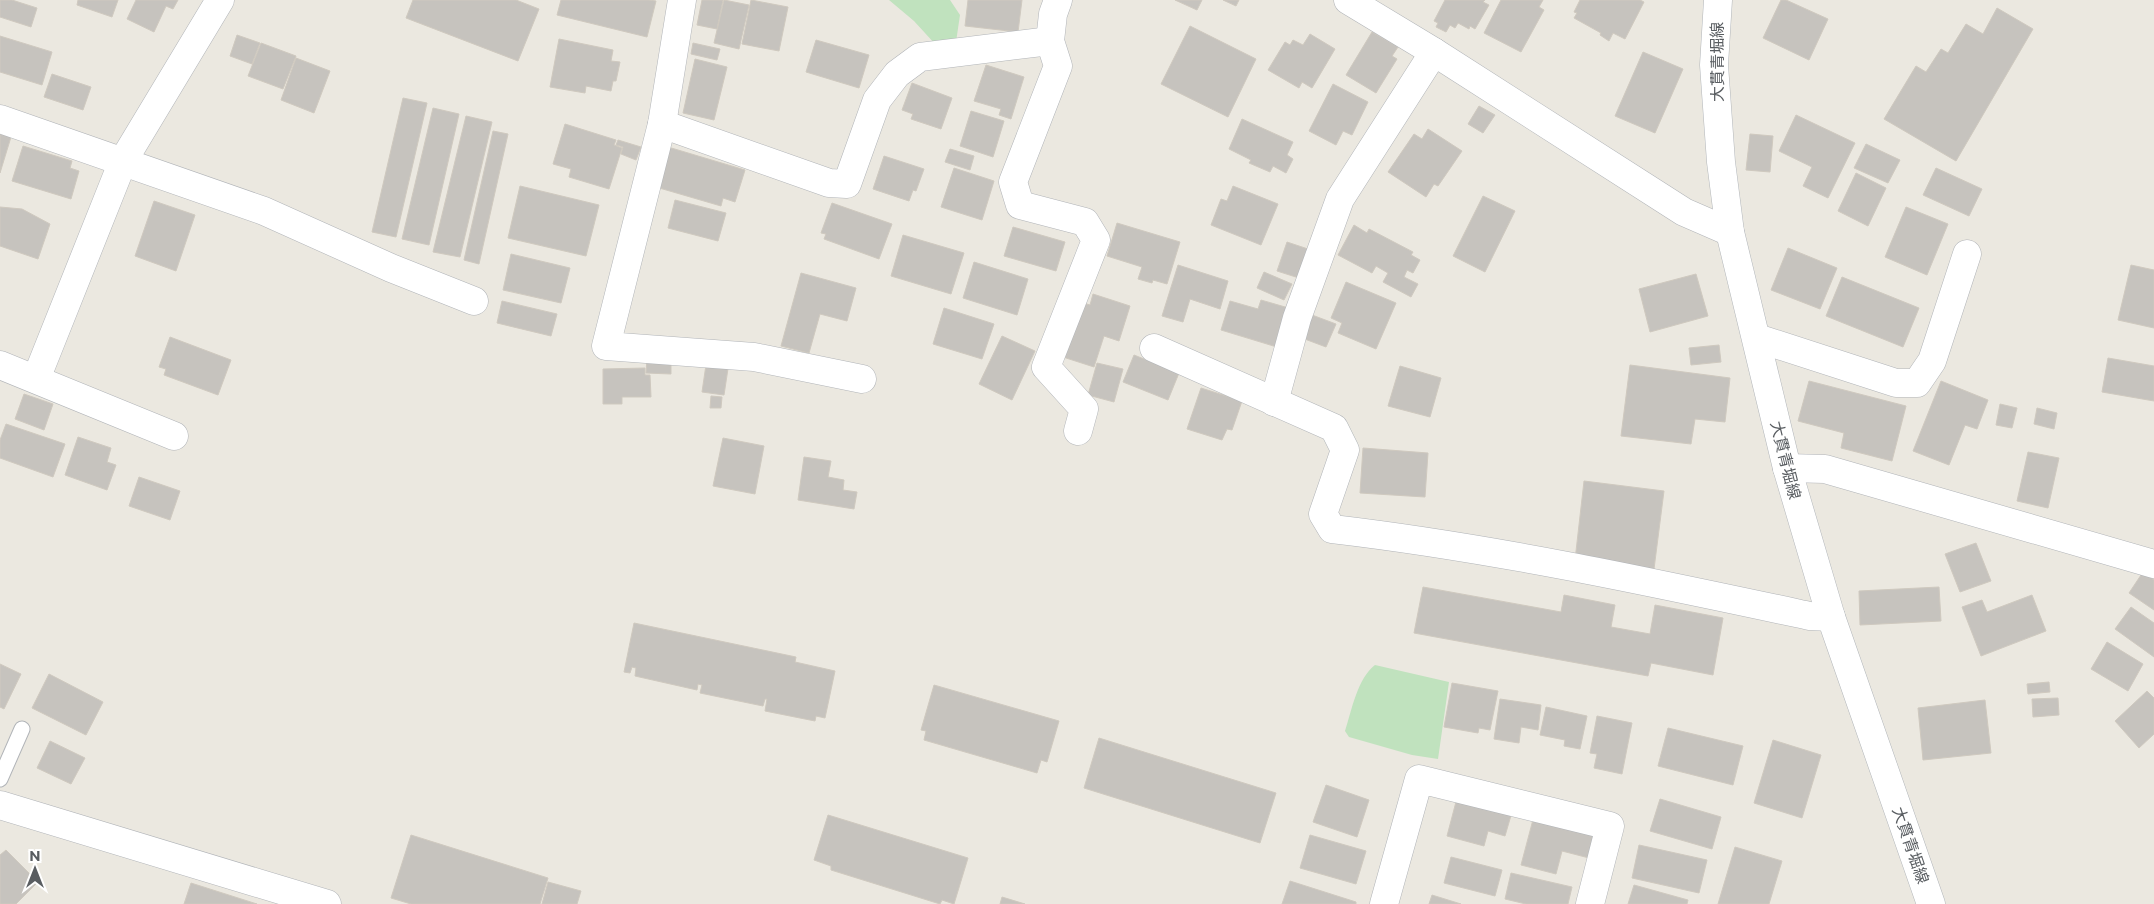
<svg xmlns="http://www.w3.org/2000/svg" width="2154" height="904" viewBox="0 0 2154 904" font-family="Montserrat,'Noto Sans JP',sans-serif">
<rect width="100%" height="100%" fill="#ebe8e0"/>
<g fill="#c0e2be">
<polygon points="889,0 950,0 960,15 956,42 936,45 914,21"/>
<path d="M 1375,665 L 1449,682 L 1438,759 L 1412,755 L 1349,737 L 1345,731 C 1352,710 1357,679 1375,665 Z"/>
</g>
<g fill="#c6c3be" stroke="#cfc9bf">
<polygon points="0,0 12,0 37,8 31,27 0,17"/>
<polygon points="78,0 118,0 112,17 77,5"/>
<polygon points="136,0 178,0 173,9 166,6 154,32 127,19"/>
<polygon points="413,0 516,0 539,9 518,61 406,18"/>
<polygon points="561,0 649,0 656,1 647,37 557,15"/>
<polygon points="702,0 723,0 717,29 697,25"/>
<polygon points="724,0 749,5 739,49 714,43"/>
<polygon points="751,0 788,7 779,51 742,44"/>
<polygon points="968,0 1022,0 1018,32 965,26"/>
<polygon points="1175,0 1202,0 1197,10"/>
<polygon points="1223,0 1239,0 1236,6"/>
<polygon points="1445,0 1485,0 1483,2 1489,5 1475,29 1470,26 1469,29 1458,23 1455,28 1450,25 1446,32 1436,27 1438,23 1434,21"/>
<polygon points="1501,0 1543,0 1539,7 1544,10 1521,52 1484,33"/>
<polygon points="1580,0 1640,0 1644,2 1625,39 1613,33 1609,41 1600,35 1601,33 1574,18 1577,13 1574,12"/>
<polygon points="1781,0 1786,0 1828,19 1809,60 1763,38"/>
<polygon points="1997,8 2033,29 1956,161 1884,119 1916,66 1926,72 1941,49 1948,53 1966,24 1983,34"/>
<polygon points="1190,26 1256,59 1228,117 1161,84"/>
<polygon points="1372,32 1398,47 1392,56 1397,59 1376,93 1346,75"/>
<polygon points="1310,34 1335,49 1312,88 1302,82 1299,88 1268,70 1285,42 1290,45 1293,40 1303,45"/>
<polygon points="237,35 260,43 252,64 230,56"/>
<polygon points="0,36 52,52 42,85 0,72"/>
<polygon points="559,39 613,50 611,61 620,62 616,81 613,81 611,91 586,86 585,93 550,87"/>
<polygon points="816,40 869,55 859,88 806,72"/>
<polygon points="261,43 296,56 283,89 248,76"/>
<polygon points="693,43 720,49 717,60 691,54"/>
<polygon points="1643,52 1683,69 1655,133 1615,116"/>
<polygon points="296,58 330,71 314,113 281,100"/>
<polygon points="695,59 727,67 714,120 683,113"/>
<polygon points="986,65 1024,77 1011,119 999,115 1001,109 974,101"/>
<polygon points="52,74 91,87 83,110 44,97"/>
<polygon points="912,83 952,98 941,129 911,119 913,114 902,110"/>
<polygon points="1333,84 1368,102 1352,135 1343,131 1336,145 1309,131"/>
<polygon points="403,98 427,103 396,237 372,232"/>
<polygon points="1479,106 1495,115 1483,133 1468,124"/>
<polygon points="433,108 459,114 429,245 402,239"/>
<polygon points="971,111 1004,121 993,157 960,146"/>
<polygon points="1796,115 1855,143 1828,198 1803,186 1812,167 1779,151"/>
<polygon points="466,116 492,122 460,257 433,252"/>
<polygon points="1242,119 1293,142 1287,155 1293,159 1286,173 1273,166 1270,172 1249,163 1251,160 1229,149"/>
<polygon points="565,124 616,140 614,145 622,148 609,189 569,177 571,169 553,164"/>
<polygon points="1428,129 1462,151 1438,186 1434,184 1426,197 1388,172 1414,134 1422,139"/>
<polygon points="493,131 508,134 479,264 464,260"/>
<polygon points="0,134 11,137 0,173"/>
<polygon points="1750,134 1773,136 1770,172 1746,170"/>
<polygon points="618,140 641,147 636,160 621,154 623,147 616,145"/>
<polygon points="1866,144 1900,160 1888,183 1854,168"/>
<polygon points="23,146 72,161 70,168 79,171 71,199 12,181"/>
<polygon points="668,147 745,170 735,202 723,198 721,206 656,187"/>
<polygon points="950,149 974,156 970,170 945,162"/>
<polygon points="884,156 924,169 916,191 913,190 909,201 873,189"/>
<polygon points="954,168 994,181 982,220 941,207"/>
<polygon points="1936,168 1982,189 1969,216 1923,195"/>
<polygon points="1856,173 1886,188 1868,226 1838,211"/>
<polygon points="520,186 599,205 586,256 508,238"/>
<polygon points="1233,186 1278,204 1261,245 1211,225 1221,199 1227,201"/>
<polygon points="1483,196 1515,211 1485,272 1453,256"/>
<polygon points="675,200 726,213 718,241 668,228"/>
<polygon points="154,201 195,215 176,271 135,256"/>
<polygon points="832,203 892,224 879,259 824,239 826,234 821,233"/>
<polygon points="0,207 22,209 50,224 38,259 0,246"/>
<polygon points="1906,207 1948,224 1927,275 1885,257"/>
<polygon points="1117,223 1180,242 1167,284 1153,280 1152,283 1138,279 1142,267 1107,256"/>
<polygon points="1354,225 1367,233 1369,229 1413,252 1411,255 1420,260 1413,273 1407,270 1404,277 1418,284 1411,297 1383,282 1388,273 1376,266 1372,273 1338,255"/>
<polygon points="1013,227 1065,242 1056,271 1004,256"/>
<polygon points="903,235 964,253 951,294 891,276"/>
<polygon points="1287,242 1308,249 1299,278 1277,271"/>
<polygon points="1788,248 1837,268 1820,309 1771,290"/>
<polygon points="511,254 570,268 561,303 503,290"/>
<polygon points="974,262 1028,279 1017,315 963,298"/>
<polygon points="1178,265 1228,281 1220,309 1190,299 1183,322 1162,316"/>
<polygon points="2131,265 2154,270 2154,328 2118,320"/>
<polygon points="1264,272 1292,284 1284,300 1257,288"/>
<polygon points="801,273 856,288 847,321 820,314 809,353 781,346"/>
<polygon points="1696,274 1708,316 1650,332 1639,289"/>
<polygon points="1842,277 1919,308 1903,347 1826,316"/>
<polygon points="1346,282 1396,303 1376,349 1338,333 1342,323 1331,318"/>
<polygon points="1093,294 1130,306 1119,341 1104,336 1094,367 1063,357 1080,302 1090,305"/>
<polygon points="1261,300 1292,309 1280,348 1221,330 1230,301 1258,309"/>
<polygon points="502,301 557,314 551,336 497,323"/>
<polygon points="944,308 994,324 982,359 933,344"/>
<polygon points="1312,315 1336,324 1326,347 1302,338"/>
<polygon points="1002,336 1035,351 1012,400 979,384"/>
<polygon points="170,337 231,360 218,395 164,375 166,369 159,367"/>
<polygon points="1719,345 1721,362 1691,365 1689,348"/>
<polygon points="1134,355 1179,373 1168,400 1123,382"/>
<polygon points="647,358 671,358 671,374 646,373"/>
<polygon points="707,358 729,362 724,395 702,392"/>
<polygon points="2108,358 2154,366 2154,401 2102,392"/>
<polygon points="1097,363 1123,369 1114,402 1088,395"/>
<polygon points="1630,365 1730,378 1725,422 1695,419 1691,444 1621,436"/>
<polygon points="1400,366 1441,378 1430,417 1388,406"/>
<polygon points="645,368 645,375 650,375 651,397 622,397 622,404 603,404 603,369"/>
<polygon points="1809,381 1906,406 1892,461 1841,448 1844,433 1798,421"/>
<polygon points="1941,381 1988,400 1977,429 1965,425 1949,465 1913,451"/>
<polygon points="1201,388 1242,401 1232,430 1227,429 1222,440 1187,429"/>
<polygon points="24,394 53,404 44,430 15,419"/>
<polygon points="711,396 722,397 721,408 710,408"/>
<polygon points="2000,404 2017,408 2012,428 1996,425"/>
<polygon points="2037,408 2057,413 2054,429 2034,424"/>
<polygon points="6,424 65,444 53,477 0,458 0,440"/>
<polygon points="78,437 111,448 107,462 116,465 107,490 65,475"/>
<polygon points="723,438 764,446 755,494 713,486"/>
<polygon points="1363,448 1428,453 1425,497 1360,493"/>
<polygon points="2028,452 2059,458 2048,508 2017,501"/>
<polygon points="804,457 831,461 828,477 844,480 843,490 857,492 854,509 798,500"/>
<polygon points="139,477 180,491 170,520 129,506"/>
<polygon points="1584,481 1664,491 1654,569 1575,560"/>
<polygon points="1976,543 1991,581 1960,592 1945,554"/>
<polygon points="2143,572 2154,580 2154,610 2129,593"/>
<polygon points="1423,587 1561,612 1564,595 1615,605 1611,627 1650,634 1655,605 1723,618 1713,675 1651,663 1648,676 1414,633"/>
<polygon points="1939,587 1941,621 1860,625 1859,591"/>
<polygon points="2032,595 2046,631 1981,656 1962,607 1982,600 1987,612"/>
<polygon points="2131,607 2154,623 2154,657 2115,629"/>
<polygon points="634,623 796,657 795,662 835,671 825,718 816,716 815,721 765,711 767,699 765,699 763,706 700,693 702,685 698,684 697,690 635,676 636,668 632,667 630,673 624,672"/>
<polygon points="2107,642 2143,664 2128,691 2091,669"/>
<polygon points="0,664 21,674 4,709 0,707"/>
<polygon points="49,674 103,702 86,735 32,708"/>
<polygon points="2049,682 2050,692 2028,694 2027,684"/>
<polygon points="1452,683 1498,691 1490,730 1479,728 1478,733 1444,727"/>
<polygon points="934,685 1059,721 1047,762 1041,760 1037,773 924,740 926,731 921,730"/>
<polygon points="2147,691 2154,698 2154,734 2139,748 2115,721"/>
<polygon points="2058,698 2059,715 2033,717 2032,699"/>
<polygon points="1500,699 1541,705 1538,730 1521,727 1519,743 1494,739"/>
<polygon points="1985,700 1991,753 1923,760 1918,708"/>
<polygon points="1546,707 1587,716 1580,749 1564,746 1565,740 1540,735"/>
<polygon points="1597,716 1632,723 1622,774 1594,768 1597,754 1590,753"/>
<polygon points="1668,728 1743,746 1733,785 1658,766"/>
<polygon points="1099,738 1276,793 1260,843 1084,788"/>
<polygon points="1773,740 1821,755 1802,818 1754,803"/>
<polygon points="50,741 85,758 71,784 37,768"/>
<polygon points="1326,785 1369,800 1357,837 1313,822"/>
<polygon points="1457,798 1512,812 1505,836 1488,831 1484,846 1447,836"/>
<polygon points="1660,799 1721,817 1712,849 1650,831"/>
<polygon points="1535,812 1600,830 1593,859 1562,851 1556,874 1521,865"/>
<polygon points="828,815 968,858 954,904 942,900 940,904 831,870 831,866 814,860"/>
<polygon points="411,835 548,878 540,904 411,904 391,898"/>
<polygon points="1310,835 1366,851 1356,884 1300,868"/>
<polygon points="1639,845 1707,860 1699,893 1632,878"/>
<polygon points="1735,847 1782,861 1769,904 1718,904"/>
<polygon points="6,850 38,882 16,904 0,904 0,855"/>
<polygon points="1451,857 1502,870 1495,896 1444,883"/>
<polygon points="1511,873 1572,887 1568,904 1526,904 1505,899"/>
<polygon points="1290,881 1356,902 1356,904 1282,904"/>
<polygon points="548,882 581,891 577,904 542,904"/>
<polygon points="191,883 257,904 184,904"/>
<polygon points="1634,885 1688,900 1687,904 1628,904"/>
<polygon points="1432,895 1461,904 1429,904"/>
<polygon points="1002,897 1025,904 1000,904"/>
</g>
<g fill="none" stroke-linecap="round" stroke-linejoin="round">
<g stroke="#b1b4b8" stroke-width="17">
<polyline id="lane" points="0,779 22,729"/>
</g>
<g stroke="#b1b4b8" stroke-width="29">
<g id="street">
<polyline points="682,0 662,124 606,346 754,357 862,379"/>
<polyline points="1058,0 1053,14 1050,41 1058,66 1013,182 1020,205 1085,222 1096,240 1046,367 1084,409 1078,431"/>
<polyline points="1348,0 1434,52 1684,212 1730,232"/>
<polyline points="0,119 264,211 391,268 474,301"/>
<polyline points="662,124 829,183 847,184 877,100 897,74 920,57 1050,41"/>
<polyline points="1757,338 1896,383 1917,383 1932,361 1967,254"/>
<path d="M 1154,348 L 1334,428 L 1345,450 L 1323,514 L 1332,529 C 1494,548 1651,582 1810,616 L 1831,617"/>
<polyline points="0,365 174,436"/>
<polyline points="36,379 123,161 220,0"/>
<polyline points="1274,402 1297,318 1340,199 1434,52"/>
<polyline points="1787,468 1825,469 2154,564"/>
<polyline points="0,805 327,904"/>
<polyline points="1384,904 1419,779 1610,826 1590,904"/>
</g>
</g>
<g stroke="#b2b6ba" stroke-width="29">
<polyline id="secondary" points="1718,0 1714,65 1721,162 1730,232 1787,468 1831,617 1931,904"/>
</g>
<use href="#lane" stroke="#fff" stroke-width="15"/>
<use href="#street" stroke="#fff" stroke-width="28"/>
<use href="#secondary" stroke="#fff" stroke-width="28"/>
</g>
<g text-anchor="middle" stroke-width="4" stroke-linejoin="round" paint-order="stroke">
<g font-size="16" fill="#595d61" stroke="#fff">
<text transform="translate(1717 62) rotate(-90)" y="6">大貫青堀線</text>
<text transform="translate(1786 460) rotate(76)" y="6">大貫青堀線</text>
<text transform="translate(1911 845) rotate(71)" y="6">大貫青堀線</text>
</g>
</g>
<g transform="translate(35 869)" stroke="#ffffff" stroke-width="4" paint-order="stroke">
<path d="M0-4L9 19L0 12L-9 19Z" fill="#595d61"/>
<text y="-8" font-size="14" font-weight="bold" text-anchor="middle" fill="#595d61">N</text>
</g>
</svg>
